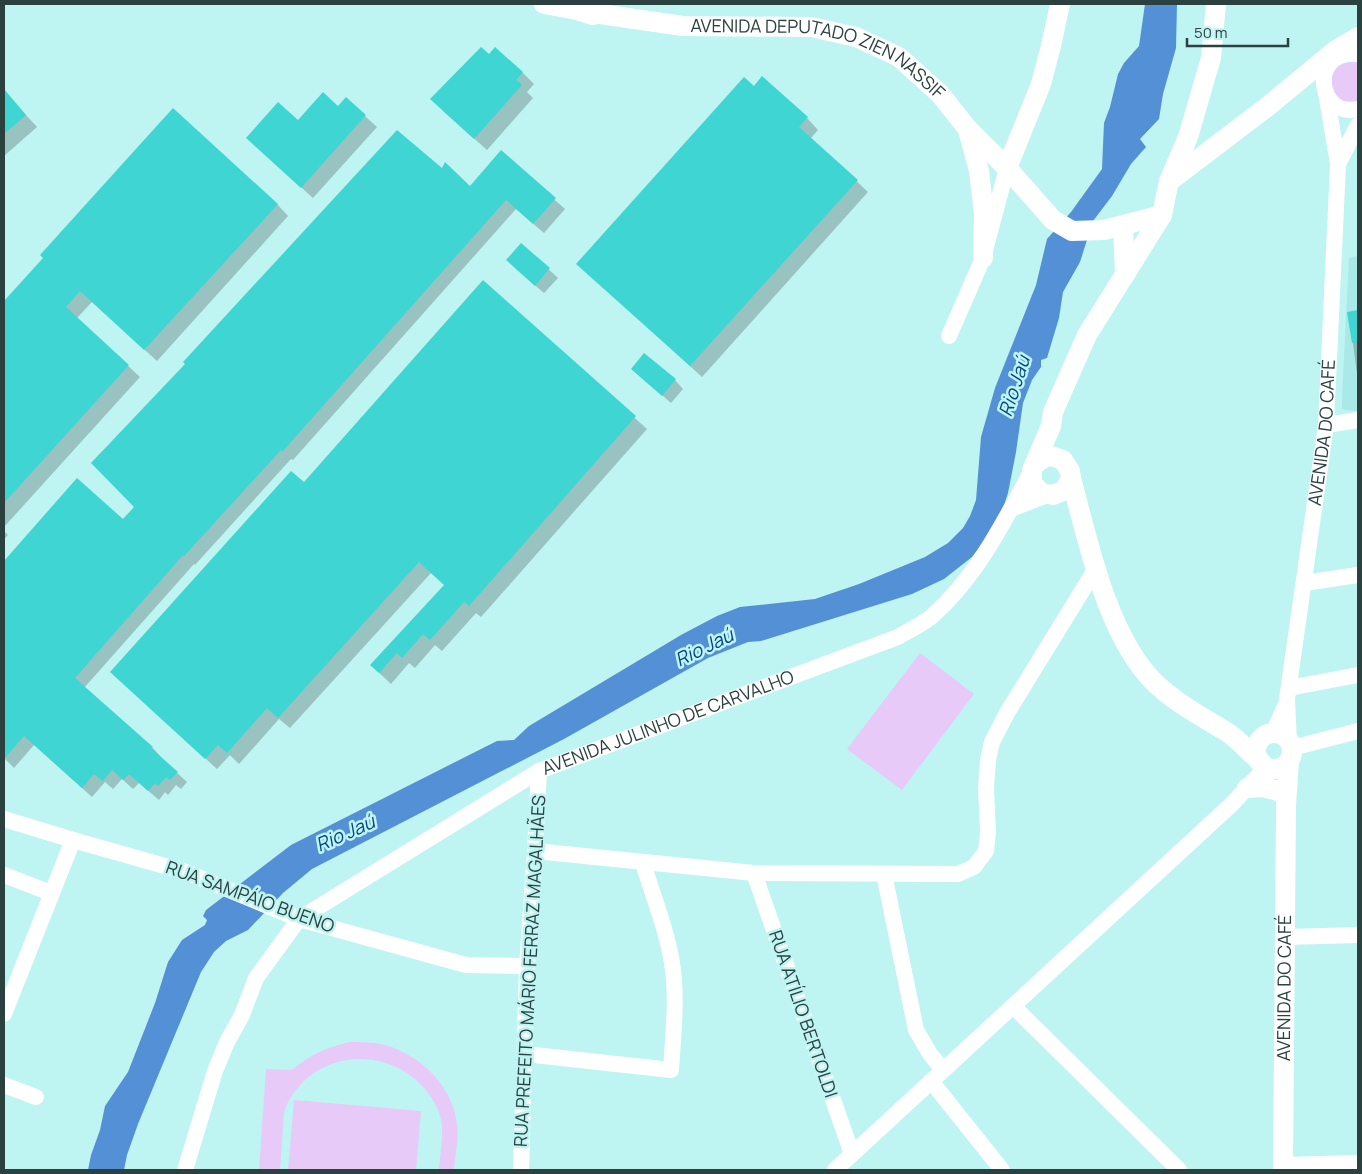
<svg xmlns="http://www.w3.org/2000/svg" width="1362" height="1174" viewBox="0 0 1362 1174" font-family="Manrope,sans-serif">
<rect width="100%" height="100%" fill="#bef4f2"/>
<polygon fill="#a9e9e7" points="1358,256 1358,410 1355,411 1342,409 1342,398 1349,258"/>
<g fill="#e8caf9">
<polygon points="1358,62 1358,101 1342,101 1332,92 1331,73 1340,63"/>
<polygon points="920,653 974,694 902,790 847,749"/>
<path d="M 350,1042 C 362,1042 374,1042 385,1045 C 420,1055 453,1086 457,1124 C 459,1138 455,1156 454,1170 L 439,1170 C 440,1151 446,1128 438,1110 C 415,1057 346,1042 304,1081 C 297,1088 288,1099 285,1109 C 283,1115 284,1122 283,1128 C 282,1142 281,1156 280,1170 L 259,1170 L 266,1069 L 292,1070 C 310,1055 327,1047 350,1042 Z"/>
<polygon points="294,1100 421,1111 416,1170 288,1170"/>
</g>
<polygon fill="#5490d5" points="1145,4 1177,4 1176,48 1163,94 1159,119 1140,139 1146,147 1131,164 1112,196 1093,221 1080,262 1063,292 1059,318 1047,358 1041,360 1041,367 1032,380 1023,403 1016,452 1008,493 998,524 972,557 944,579 912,594 761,641 748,642 708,658 564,739 312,869 283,893 248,930 226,941 214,952 201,972 138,1124 127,1155 124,1170 88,1170 91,1155 100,1130 105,1106 128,1072 155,1003 168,962 182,940 205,925 207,920 203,916 206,910 291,845 483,748 497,741 514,740 529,726 681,635 717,616 740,607 815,599 859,584 925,557 948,543 963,528 970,516 976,500 981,437 995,388 1036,285 1047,239 1071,212 1102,169 1104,123 1110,107 1118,74 1124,63 1139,46"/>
<g fill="#0003">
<polygon points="522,72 534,84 527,92 533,98 487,150 443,111"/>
<polygon points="754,87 807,118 818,130 811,138 868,192 702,377 590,275"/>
<polygon points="4,91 37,127 4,156"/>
<polygon points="346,99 377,127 313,198 259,149 298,122 338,108"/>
<polygon points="501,152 565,209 544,233 516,209 293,460 291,459 195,565 194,564 84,688 152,747 161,757 161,758 187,782 181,789 176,785 168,795 165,792 159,800 139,783 133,789 122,779 113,789 105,782 92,797 34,745 14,768 4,758 4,562 77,479 123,521 442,170 470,188"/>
<polygon points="277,204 288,216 157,361 92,302 77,318 140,377 4,527 4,304 45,258"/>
<polygon points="521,244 558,278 544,293 516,269"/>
<polygon points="483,282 647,429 481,617 476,613 442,651 435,645 415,668 409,663 391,684 371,665 445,585 431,573 290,728 279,719 239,764 230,755 217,769 111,672 304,484"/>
<polygon points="1358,311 1358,381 1349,313"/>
<polygon points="632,369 675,380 683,389 671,403"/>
<polygon points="4,531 8,535 4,539"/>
</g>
<g fill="#3fd5d2">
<polygon points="481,47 489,54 495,47 523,72 516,80 522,85 474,139 430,99"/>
<polygon points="762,76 808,117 799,127 858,180 690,366 576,264 744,77 754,86"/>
<polygon points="4,89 26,115 4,134"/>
<polygon points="323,92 338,106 346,97 366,115 301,188 246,138 278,102 298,120"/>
<polygon points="173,108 278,204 144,350 80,291 66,307 129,365 4,503 4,301 43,258 40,255"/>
<polygon points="397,130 442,168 445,162 470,186 501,150 556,198 533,224 506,200 282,452 281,450 184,556 183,555 75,678 153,747 151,748 178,772 170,780 166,777 158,786 155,783 148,791 129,774 123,780 112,770 103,781 94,774 82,788 24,736 4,759 4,561 77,478 123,519 134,507 91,463 185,364 183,362"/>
<polygon points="521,243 550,268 535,286 506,260"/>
<polygon points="483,280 636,416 469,606 464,602 430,640 423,634 402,658 397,653 379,673 370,665 444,585 419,562 278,718 267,708 227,753 218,745 205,759 110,672 291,471 304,482"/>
<polygon points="1358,310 1358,342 1352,343 1347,312"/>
<polygon points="644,353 676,379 662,396 631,369"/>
</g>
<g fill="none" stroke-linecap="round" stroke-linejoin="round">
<g stroke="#fff" stroke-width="16">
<path d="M 1358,54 C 1308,49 1317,119 1358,109"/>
<polyline points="1338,164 1358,125"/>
<polyline points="949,336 983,258 1007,168"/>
<polyline points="1326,425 1358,420"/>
<polyline points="1011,509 1047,495"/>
<polyline points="1304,583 1358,575"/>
<polyline points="1289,688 1358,675"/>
<polyline points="1273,733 1286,704"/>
<path id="s1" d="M 1289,742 L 1287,699 L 1326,425 L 1338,164 L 1326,93"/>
<polyline points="1292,748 1358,731"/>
<polyline points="4,819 73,840 186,872 299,919 466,965 527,966"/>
<polyline points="535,851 754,873 958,874 974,867 986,851 988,832 986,788 988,760 992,742 1007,713 1095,570"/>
<polyline points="754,873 852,1154"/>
<polyline points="884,874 916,1030 930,1054 943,1070"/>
<polyline points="4,875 51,893"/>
<polyline points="1286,937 1358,935"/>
<polyline points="1013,1006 1179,1170"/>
<polyline points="4,1014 73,840"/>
<path d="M 525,1054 L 671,1070 C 673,1037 677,1003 673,970 C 669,936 653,896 643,863"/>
<polyline points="931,1081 1002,1170"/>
<polyline points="4,1085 36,1097"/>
<polyline points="1283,1165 1358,1163"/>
<path id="s2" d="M 185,1170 L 215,1071 L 227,1042 L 242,1015 L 256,978 L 299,919 L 539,771 L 898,637 C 908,631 921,625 931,617 C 976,578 1004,522 1032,470"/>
<polyline points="521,1170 527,966 535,851 539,771"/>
<polyline points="835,1170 1232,804 1266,767"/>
</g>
<g stroke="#fff" stroke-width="20">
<path id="s3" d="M 544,4 L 593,13 L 683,26 L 811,27 L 856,37 L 899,57 L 940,94 L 967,128 L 1007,168 L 1053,220 L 1072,231 L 1104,230 L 1162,215 L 1169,181 L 1188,137 L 1211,58 L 1216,4"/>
<polyline points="968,130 979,171 984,214 983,258"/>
<polyline points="1007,168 1041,84 1051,46 1060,4"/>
<polyline points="1171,180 1267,107 1336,50 1358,37"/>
<polyline points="1123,226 1125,274"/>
<polyline points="1035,464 1045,457 1051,456 1063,460 1070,471 1071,478 1065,490 1053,495 1041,493 1032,483 1032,470 1051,426 1053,412 1087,335 1162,215"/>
<path d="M 1071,478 C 1088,541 1107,636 1155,683 C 1176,703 1202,717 1227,732 C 1239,740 1250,753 1261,762"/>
<circle cx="1274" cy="751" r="18"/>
<polyline points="1247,788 1263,787 1282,792"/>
<path id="s4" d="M 1283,1170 L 1286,805 L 1289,761"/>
</g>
<polyline stroke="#fff" stroke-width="24" points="566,4 593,13"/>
</g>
<g text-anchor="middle" stroke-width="5" stroke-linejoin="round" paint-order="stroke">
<g font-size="18" fill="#2b4140" stroke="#bef4f2">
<text dy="6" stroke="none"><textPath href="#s3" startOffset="284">AVENIDA DEPUTADO ZIEN NASSIF</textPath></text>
<text dy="6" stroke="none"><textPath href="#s1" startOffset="312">AVENIDA DO CAFÉ</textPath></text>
<text dy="6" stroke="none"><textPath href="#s2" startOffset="698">AVENIDA JULINHO DE CARVALHO</textPath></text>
<text transform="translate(250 897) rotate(20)" y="6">RUA SAMPÁIO BUENO</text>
<text transform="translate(530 971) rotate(-87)" y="6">RUA PREFEITO MÁRIO FERRAZ MAGALHÃES</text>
<text dy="6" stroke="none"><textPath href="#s4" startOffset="182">AVENIDA DO CAFÉ</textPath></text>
<text transform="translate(803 1014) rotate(71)" y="6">RUA ATÍLIO BERTOLDI</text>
</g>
<g font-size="19" font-style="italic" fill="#044685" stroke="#bef4f2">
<text transform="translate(1014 386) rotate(-72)" y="7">Rio Jaú</text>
<text transform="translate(704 647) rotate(-26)" y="7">Rio Jaú</text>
<text transform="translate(345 833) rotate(-24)" y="7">Rio Jaú</text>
</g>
</g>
<rect width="1362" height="1174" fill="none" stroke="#2b4140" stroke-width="10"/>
<path d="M1187 38v8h101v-8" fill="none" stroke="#2b4140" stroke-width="2.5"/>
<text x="1194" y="38" font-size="15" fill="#2b4140" stroke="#bef4f2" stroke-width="4" paint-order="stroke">50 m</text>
</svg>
